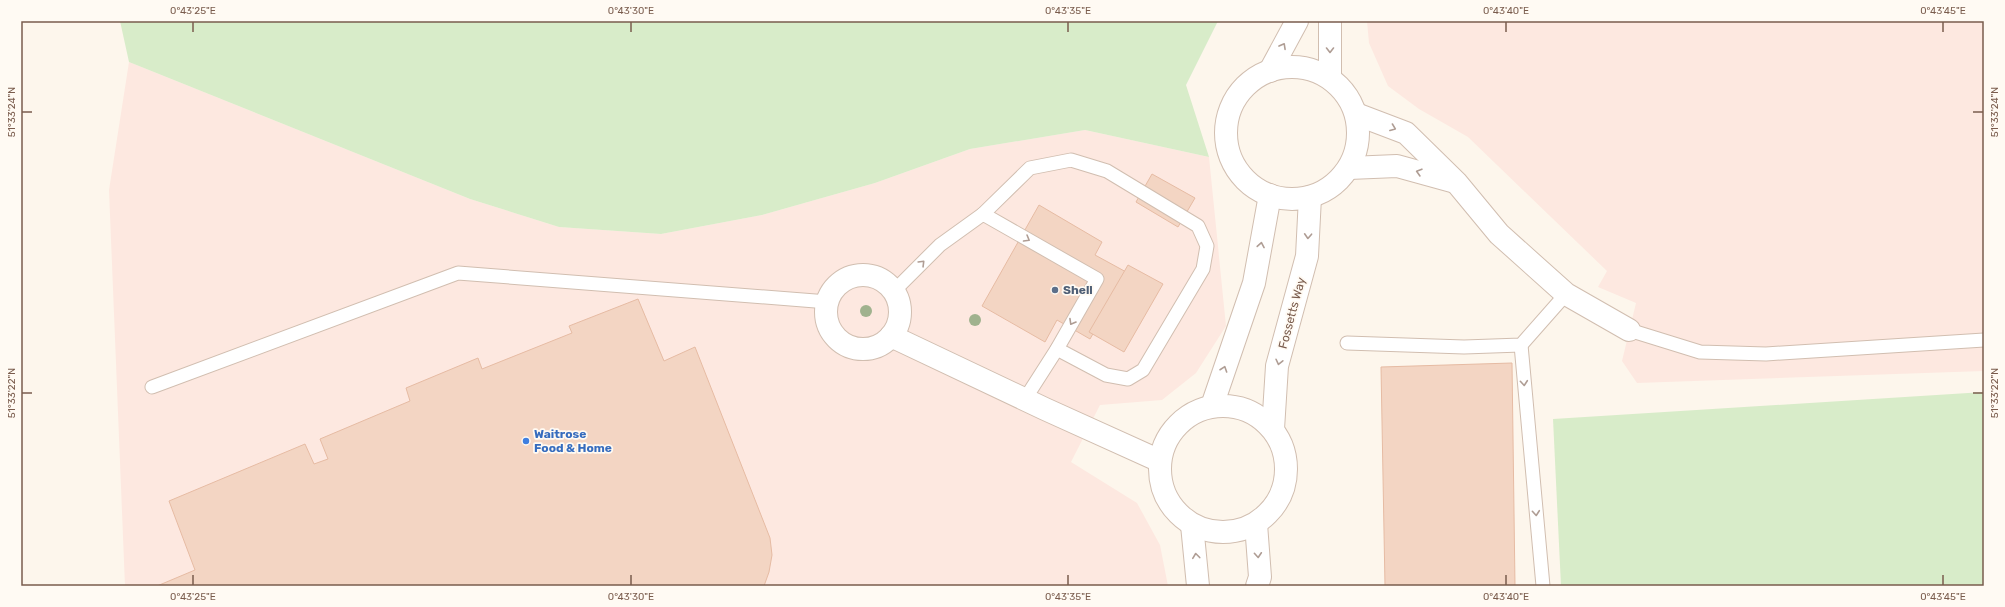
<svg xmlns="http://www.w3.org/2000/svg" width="2005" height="607" viewBox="0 0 2005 607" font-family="Rubik,sans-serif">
<rect width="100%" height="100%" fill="#fdf6ec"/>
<g fill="#fde8e0">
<polygon points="1367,21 1984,21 1984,371 1637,383 1622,361 1636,303 1598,287 1607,271 1468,137 1419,109 1388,86 1369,43"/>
<polygon points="129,62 470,199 559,227 661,234 762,215 875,183 970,149 1085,130 1209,157 1226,326 1196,373 1162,400 1100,405 1071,462 1137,503 1160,545 1168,586 125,586 109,190"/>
</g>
<g fill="#d8ecc9">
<polygon points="120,21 1218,21 1186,85 1209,157 1085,130 970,149 875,183 762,215 661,234 559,227 470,199 129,62"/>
<polygon points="1984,392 1984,586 1561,586 1553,419"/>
</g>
<g fill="#f3d5c3" stroke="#e6bba3">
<polygon points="1152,174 1195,198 1178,227 1136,202"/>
<polygon points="1039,205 1102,242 1095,255 1128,273 1090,339 1057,320 1045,342 982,306"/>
<polygon points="1128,265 1163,284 1124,352 1089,332"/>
<polygon points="638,299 664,361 695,347 770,538 772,555 769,572 764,586 157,586 195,570 169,501 305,444 314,464 328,459 320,439 410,401 406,388 478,358 482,369 572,333 569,326"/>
<polygon points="1512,363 1515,586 1385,586 1381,367"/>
</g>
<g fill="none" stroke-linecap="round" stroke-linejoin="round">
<g stroke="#d1beb0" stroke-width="15">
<g id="service">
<polyline points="983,214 1030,168 1071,160 1107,171 1198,226 1207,246 1203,269 1143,370 1128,379 1106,375 1057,349"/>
<polyline points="894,291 940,245 983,214 1097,279 1057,349 1025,399"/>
<polyline points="1629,330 1700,352 1766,354 1984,340"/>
<polyline points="1347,343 1464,347 1521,345 1566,294"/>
<polyline points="1521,345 1543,586"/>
<polyline points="152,387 458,273 828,302"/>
</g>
</g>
<g stroke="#d1beb0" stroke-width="24">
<g id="minor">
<polyline points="1356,114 1406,133 1456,182 1499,234 1566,294 1629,330"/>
<polyline points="1349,168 1397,166 1455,182"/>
<circle cx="863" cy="312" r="37"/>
<polyline points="891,336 1045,409 1160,461"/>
</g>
</g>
<g stroke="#d1beb0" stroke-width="24">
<g id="tertiary">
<circle cx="1292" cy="133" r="66"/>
<polyline points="1270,71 1297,21"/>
<polyline points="1330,78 1330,21"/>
<circle cx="1223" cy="469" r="63"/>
<polyline points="1212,406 1254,283 1270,195"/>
<polyline points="1273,429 1277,366 1307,256 1310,197"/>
<polyline points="1256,524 1260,577 1257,586"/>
<polyline points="1192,525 1198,586"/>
</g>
</g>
<use href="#service" stroke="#fff" stroke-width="13"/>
<use href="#minor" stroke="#fff" stroke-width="22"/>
<use href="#tertiary" stroke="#fff" stroke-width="22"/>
</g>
<g fill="#a0b28e">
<circle cx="866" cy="311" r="6"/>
<circle cx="975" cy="320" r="6"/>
</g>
<defs><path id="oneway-chevron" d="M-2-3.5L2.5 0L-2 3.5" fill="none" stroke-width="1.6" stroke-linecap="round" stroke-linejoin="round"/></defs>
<g stroke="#af9d94">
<use href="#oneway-chevron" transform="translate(1283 46) rotate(-61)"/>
<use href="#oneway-chevron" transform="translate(1330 50) rotate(90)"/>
<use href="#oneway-chevron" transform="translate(1393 128) rotate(21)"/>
<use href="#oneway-chevron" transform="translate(1419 172) rotate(-164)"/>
<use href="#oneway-chevron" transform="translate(1308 236) rotate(93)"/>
<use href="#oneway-chevron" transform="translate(1027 239) rotate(30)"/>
<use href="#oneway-chevron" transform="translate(1261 245) rotate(-80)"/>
<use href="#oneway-chevron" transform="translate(922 263) rotate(-45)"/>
<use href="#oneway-chevron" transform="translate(1072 322) rotate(120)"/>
<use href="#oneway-chevron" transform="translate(1279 362) rotate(103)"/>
<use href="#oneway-chevron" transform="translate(1224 369) rotate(-71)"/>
<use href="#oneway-chevron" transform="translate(1524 383) rotate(85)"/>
<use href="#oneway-chevron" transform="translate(1536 513) rotate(85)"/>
<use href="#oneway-chevron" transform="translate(1258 555) rotate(86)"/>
<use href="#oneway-chevron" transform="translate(1196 556) rotate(-97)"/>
</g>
<path fill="none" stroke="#7a5c4d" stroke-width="1.5" d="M 193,22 L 193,32M 631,22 L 631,32M 1068,22 L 1068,32M 1506,22 L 1506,32M 1943,22 L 1943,32M 22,112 L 32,112M 1973,112 L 1983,112M 22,393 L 32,393M 1973,393 L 1983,393M 193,575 L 193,585M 631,575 L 631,585M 1068,575 L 1068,585M 1506,575 L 1506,585M 1943,575 L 1943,585"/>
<circle fill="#5c6f8a" stroke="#fffaf3" stroke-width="1.5" cx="1055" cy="290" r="4"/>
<circle fill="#3f7fe0" stroke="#fffaf3" stroke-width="1.5" cx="526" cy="441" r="4"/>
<g text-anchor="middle" stroke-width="3.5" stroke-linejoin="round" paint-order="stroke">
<g font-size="12" font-weight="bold" fill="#4e5e75" stroke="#fffaf3" text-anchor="start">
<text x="1063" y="294">Shell</text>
</g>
<g font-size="12" fill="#7a5c4d" stroke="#fffaf3">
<text transform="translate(1292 313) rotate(-75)" y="4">Fossetts Way</text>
</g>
<g font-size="12" font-weight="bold" fill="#366cbe" stroke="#fffaf3" text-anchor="start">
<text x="534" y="438">Waitrose<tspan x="534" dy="14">Food &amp; Home</tspan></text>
</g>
</g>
<rect width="2005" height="607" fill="none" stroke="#fffaf3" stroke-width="44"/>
<rect x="22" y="22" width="1961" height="563" fill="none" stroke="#7a5c4d" stroke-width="1.5"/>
<g font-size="10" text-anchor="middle" fill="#7a5c4d">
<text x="193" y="14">0°43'25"E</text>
<text x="631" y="14">0°43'30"E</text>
<text x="1068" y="14">0°43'35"E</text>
<text x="1506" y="14">0°43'40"E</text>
<text x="1943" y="14">0°43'45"E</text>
<text transform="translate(11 112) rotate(-90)" y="4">51°33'24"N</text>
<text transform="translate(1994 112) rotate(-90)" y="4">51°33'24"N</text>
<text transform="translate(11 393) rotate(-90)" y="4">51°33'22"N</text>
<text transform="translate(1994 393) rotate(-90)" y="4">51°33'22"N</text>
<text x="193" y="600">0°43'25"E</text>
<text x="631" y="600">0°43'30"E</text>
<text x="1068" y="600">0°43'35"E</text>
<text x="1506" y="600">0°43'40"E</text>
<text x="1943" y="600">0°43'45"E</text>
</g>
</svg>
